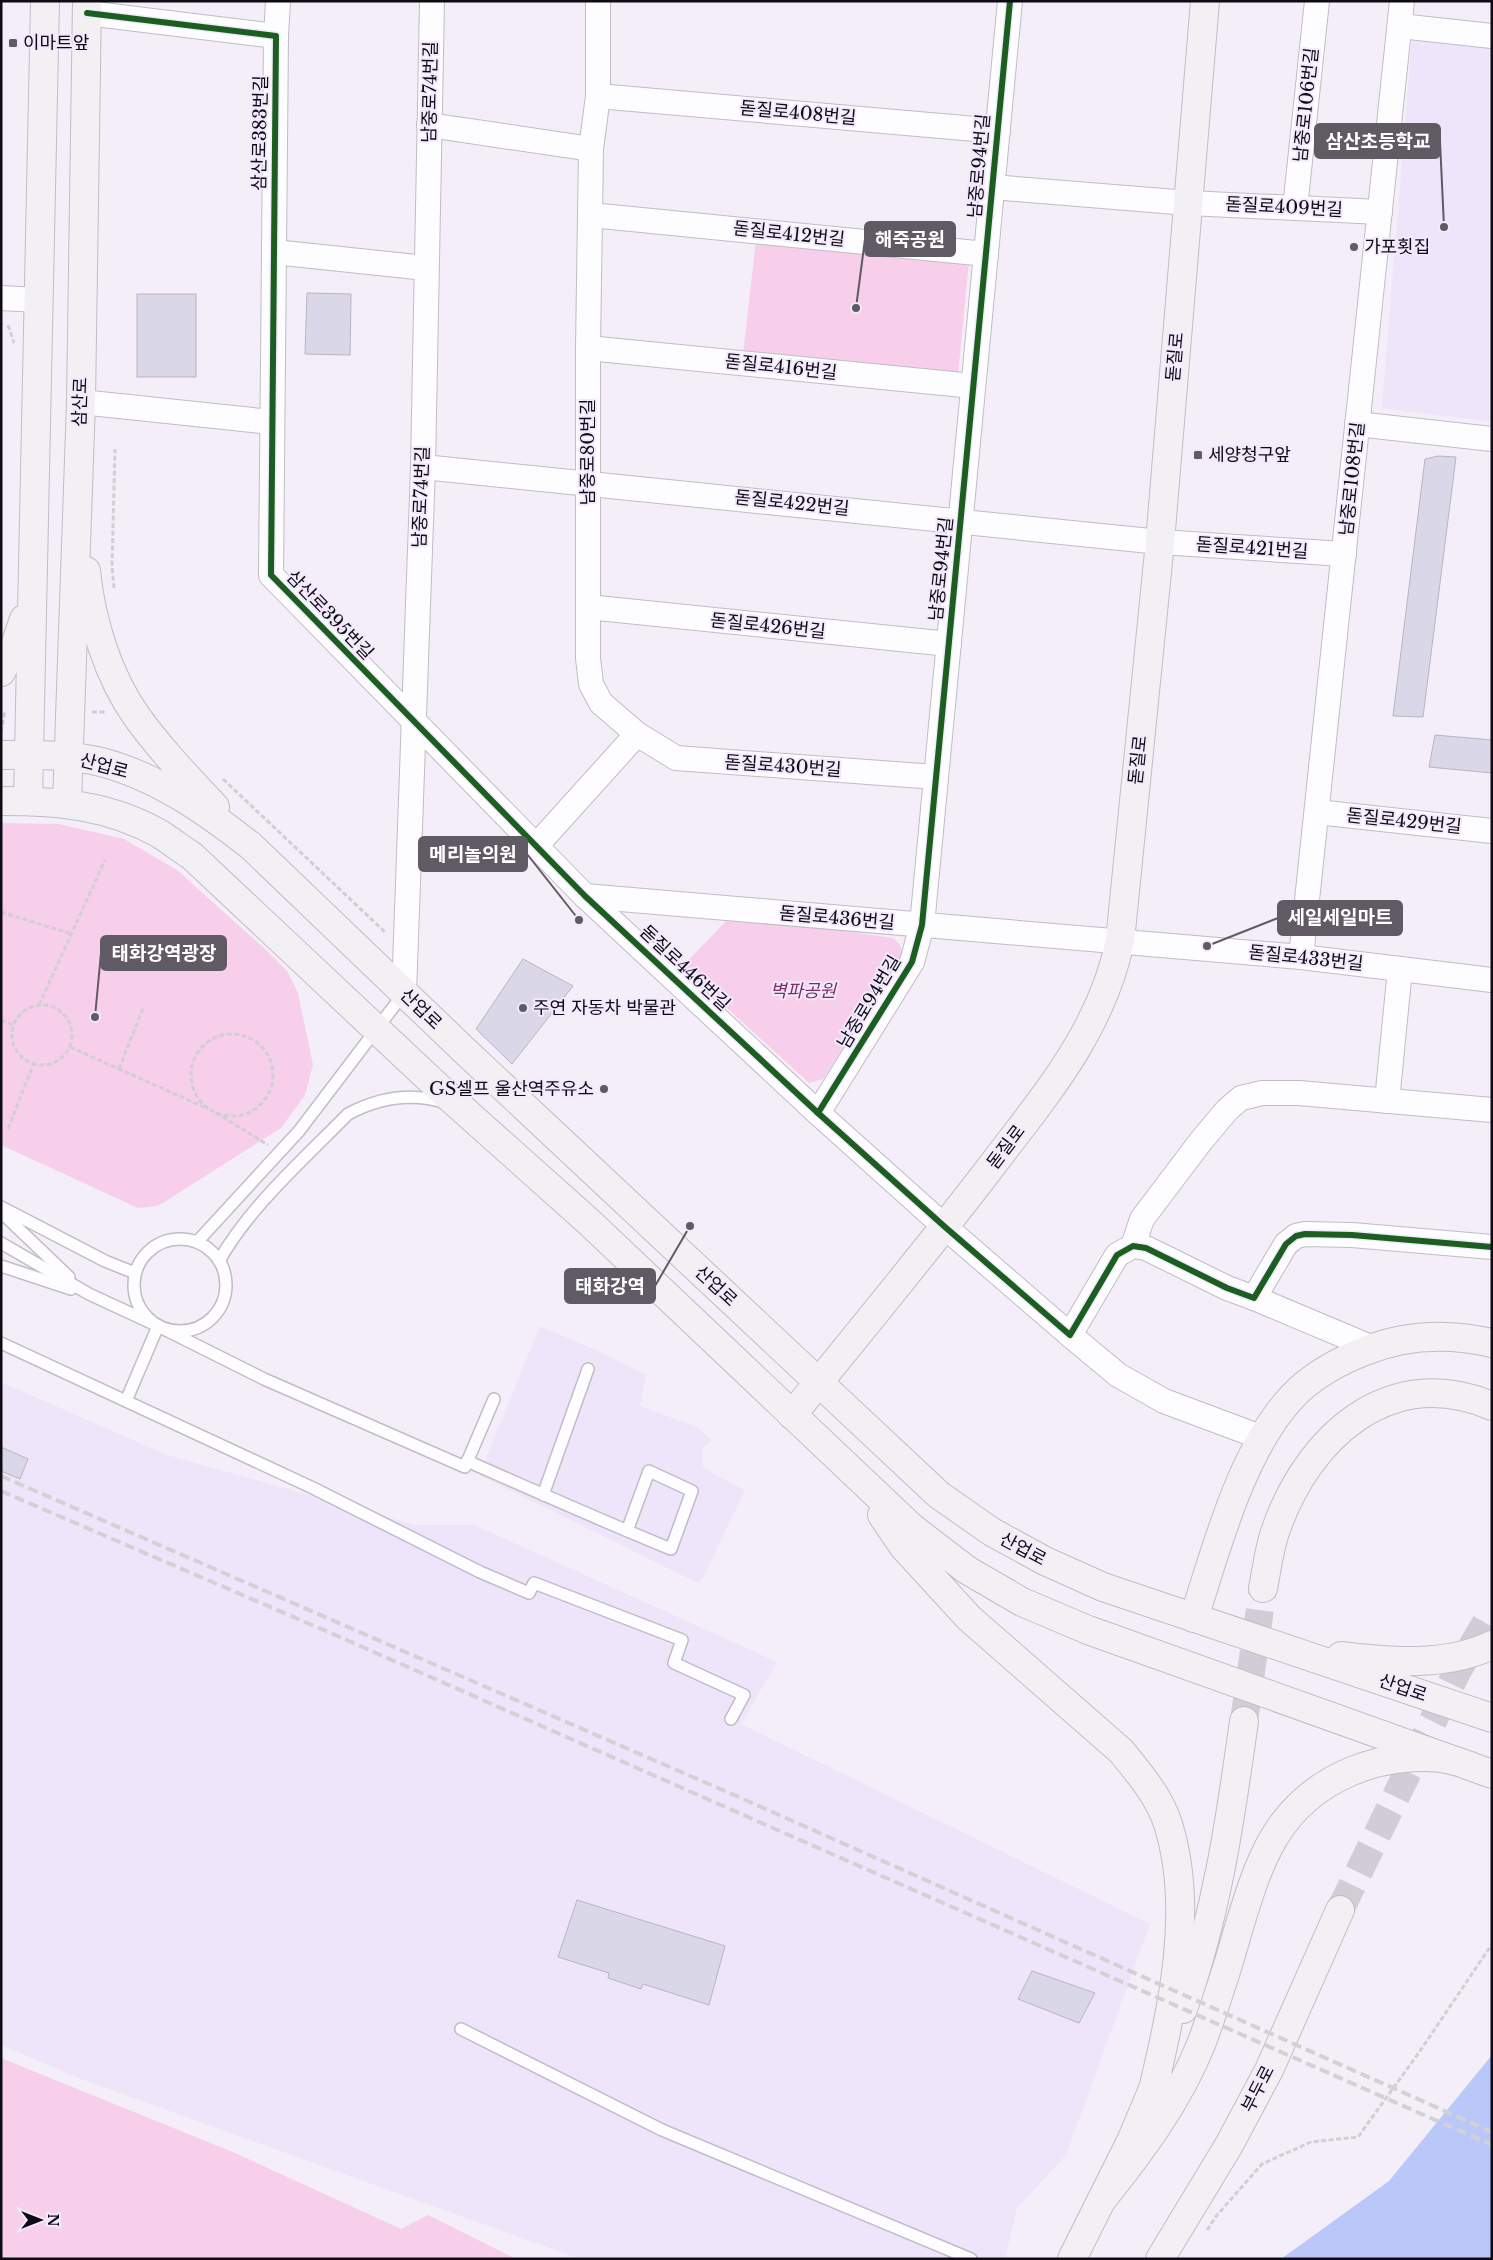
<svg xmlns="http://www.w3.org/2000/svg" width="1493" height="2260" viewBox="0 0 1493 2260" font-family="'Libre Baskerville','Noto Sans KR',serif">
<rect width="100%" height="100%" fill="#f3eef8"/>
<g fill="#efe5fb">
<polygon points="1412,37 1492,46 1492,422 1382,408"/>
<polygon points="540,1326 605,1354 646,1375 640,1406 697,1427 711,1440 702,1449 703,1468 745,1490 700,1584 479,1475"/>
<polygon points="1,1382 167,1455 416,1525 474,1525 777,1662 741,1724 1150,1924 1066,2155 1017,2208 1005,2259 580,2259 81,2079 1,2045"/>
</g>
<g fill="#f7cfea">
<polygon points="756,240 969,261 958,375 743,355"/>
<polygon points="1,823 59,824 124,839 177,870 265,949 287,971 298,993 313,1065 305,1095 281,1128 158,1206 138,1208 1,1145"/>
<polygon points="726,921 823,928 893,938 900,945 903,954 823,1079 809,1083 682,967"/>
<polygon points="1,2058 235,2153 401,2229 428,2215 516,2259 1,2259"/>
</g>
<polygon fill="#b9c8f9" points="1492,2055 1492,2259 1281,2259 1389,2181"/>
<g fill="#dad7e8" stroke="#b8b5bf">
<polygon points="307,293 351,294 350,355 305,354"/>
<rect x="137" y="294" width="59" height="83"/>
<polygon points="1438,456 1456,457 1423,717 1393,716 1425,459"/>
<polygon points="1435,735 1492,740 1492,773 1429,767"/>
<polygon points="523,959 573,986 512,1064 476,1029"/>
<polygon points="1,1447 28,1459 20,1479 1,1471"/>
<polygon points="577,1900 725,1946 709,2005 643,1984 641,1989 608,1978 609,1973 558,1957"/>
<polygon points="1032,1971 1095,1993 1079,2023 1018,1999"/>
</g>
<g fill="none" stroke-linecap="round" stroke-linejoin="round">
<g stroke="#d1ccd6" stroke-width="28" stroke-dasharray="28 14" stroke-linecap="butt">
<polyline points="1244,1721 1263,1588"/>
<polyline points="1340,1910 1457,1672 1492,1612"/>
</g>
<g stroke="#c1bcc6" stroke-width="14">
<g id="lane">
<polyline points="1,1207 105,1261 135,1273"/>
<polyline points="1,1212 69,1277"/>
<circle cx="180" cy="1285" r="46"/>
<polyline points="197,1242 299,1131 404,993"/>
<polyline points="1,1243 89,1294 158,1326 264,1379 465,1467 494,1399"/>
<path d="M 219,1261 C 249,1207 305,1158 348,1114 C 380,1097 412,1092 446,1103"/>
<polyline points="1,1266 71,1289"/>
<polyline points="1,1343 313,1488 480,1572 529,1593 534,1583 682,1640 674,1663 744,1695 731,1719"/>
<polyline points="126,1401 158,1326"/>
<path d="M 467,1461 C 535,1491 602,1521 671,1549 L 692,1491 L 649,1471 L 627,1531"/>
<polyline points="543,1495 588,1369"/>
<polyline points="461,2029 662,2130 971,2259"/>
</g>
</g>
<g stroke="#c1bcc6" stroke-width="26">
<g id="street">
<polyline points="598,1 598,96 591,149 588,348 588,658 591,684 601,703 637,734 676,758 936,777"/>
<polyline points="87,13 276,36 271,575 585,896 818,1113 945,1227 1070,1335 1117,1255 1133,1246 1146,1248 1227,1288 1254,1298 1286,1244 1296,1236 1305,1234 1352,1235 1492,1247"/>
<polyline points="1400,26 1492,36"/>
<polyline points="276,36 278,1"/>
<polyline points="598,96 998,131"/>
<polyline points="429,125 591,149"/>
<polyline points="992,187 1188,203 1380,212"/>
<polyline points="1295,208 1317,1"/>
<polyline points="591,215 986,254"/>
<polyline points="274,252 426,268"/>
<polyline points="1,298 38,300"/>
<polyline points="588,348 973,386"/>
<polyline points="81,402 271,422"/>
<polyline points="1357,424 1492,439"/>
<polyline points="423,467 1160,542 1344,554"/>
<polyline points="588,607 949,644"/>
<polyline points="1317,812 1492,831"/>
<polyline points="536,846 637,734"/>
<polyline points="585,896 1301,957 1492,980"/>
<polyline points="1301,957 1402,1"/>
<polyline points="404,993 423,467 432,1"/>
<polyline points="1387,1101 1400,969"/>
<polyline points="818,1113 912,962 922,925 1010,1"/>
<polyline points="1133,1246 1142,1219 1201,1141 1227,1110 1241,1098 1262,1093 1299,1093 1492,1110"/>
<polyline points="1254,1298 1373,1348"/>
<polyline points="1070,1335 1118,1375 1164,1401 1263,1438"/>
</g>
</g>
<g stroke="#c1bcc6" stroke-width="30">
<g id="secondary">
<path d="M 86,571 C 91,621 108,676 137,717 C 160,749 188,778 215,807"/>
<polyline points="1,672 14,648 24,619"/>
<path d="M 1,755 C 33,754 66,754 97,761 C 155,775 205,810 251,846 L 467,1053 L 939,1495 L 992,1532 L 1045,1561 L 1103,1587 L 1492,1718"/>
<path d="M 1,801 C 58,801 109,805 160,834 C 171,841 181,849 192,856 L 439,1088 L 589,1222 L 911,1527 L 967,1570 L 1022,1602 L 1088,1630 L 1455,1761"/>
<polyline points="28,801 45,1"/>
<polyline points="67,803 81,402 87,1"/>
<path d="M 792,1415 C 858,1334 924,1254 987,1172 C 1042,1099 1101,1033 1120,941 L 1160,542 L 1205,1"/>
<path d="M 882,1515 L 903,1546 L 969,1618 L 1121,1751 C 1139,1773 1159,1796 1168,1824 C 1195,1910 1172,2009 1152,2094"/>
<path d="M 1263,1588 C 1267,1569 1269,1549 1275,1532 C 1307,1438 1389,1362 1492,1406"/>
<path d="M 1194,1618 C 1217,1546 1244,1441 1300,1389 C 1319,1372 1342,1360 1365,1351 C 1407,1334 1448,1333 1492,1343"/>
<path d="M 1341,1656 C 1389,1662 1446,1667 1492,1645"/>
<path d="M 1183,2009 C 1217,1912 1230,1822 1244,1721"/>
<path d="M 1101,2201 C 1141,2151 1178,2102 1202,2042 C 1215,2006 1227,1970 1237,1934 C 1259,1861 1276,1803 1352,1771 C 1383,1758 1424,1753 1456,1761 C 1468,1765 1480,1770 1492,1774"/>
<polyline points="1072,2259 1131,2141 1158,2077"/>
<polyline points="1160,2259 1229,2145 1269,2070 1340,1910"/>
</g>
</g>
<g stroke="#d1cfd3" stroke-width="3" stroke-dasharray="5 2.5" stroke-linecap="butt">
<polyline points="8,325 14,343"/>
<polyline points="114,588 112,566 115,449"/>
<polyline points="92,712 106,712"/>
<polyline points="1,732 5,711"/>
<polyline points="223,779 386,933"/>
<polyline points="1,912 72,934"/>
<circle cx="42" cy="1035" r="30"/>
<polyline points="39,1005 105,860"/>
<polyline points="1,1020 13,1025"/>
<circle cx="232" cy="1075" r="41"/>
<polyline points="70,1047 208,1109"/>
<polyline points="119,1069 143,1008"/>
<polyline points="216,1113 268,1145"/>
<polyline points="8,1129 33,1065"/>
<polyline points="1207,2230 1217,2215 1262,2164 1311,2142 1358,2137 1420,2051 1492,1944"/>
</g>
<use href="#lane" stroke="#fdfcfe" stroke-width="11"/>
<use href="#street" stroke="#fdfcfe" stroke-width="24"/>
<use href="#secondary" stroke="#f3f0f4" stroke-width="28"/>
<g stroke="#d3d1d4" stroke-width="4" stroke-dasharray="10 5" stroke-linecap="butt">
<polyline points="1,1476 741,1798 1492,2132"/>
<polyline points="1,1491 333,1634 1492,2145"/>
</g>
<g stroke="#f2e9fd" stroke-width="9">
<g id="cycleway">
<polyline points="87,13 276,36 271,575 585,896 818,1113 945,1227 1070,1335 1117,1255 1133,1246 1146,1248 1227,1288 1254,1298 1286,1244 1296,1236 1305,1234 1352,1235 1492,1247"/>
<polyline points="818,1113 912,962 922,925 1010,1"/>
</g>
</g>
<use href="#cycleway" stroke="#1b5e20" stroke-width="6"/>
</g>
<g fill="#5f5a64" stroke="#f2e9fd" stroke-width="2">
<rect x="8" y="38" width="10" height="10" rx="2.5"/>
<circle cx="1354" cy="247" r="5"/>
<rect x="1193" y="450" width="10" height="10" rx="2.5"/>
<circle cx="523" cy="1008" r="5"/>
<circle cx="604" cy="1089" r="5"/>
</g>
<g text-anchor="middle" stroke-width="4" stroke-linejoin="round" paint-order="stroke">
<g font-size="18" fill="#0f0b14" stroke="#f2e9fd" text-anchor="start">
<text x="23" y="49">이마트앞</text>
<text x="1364" y="253">가포횟집</text>
<text x="1208" y="461">세양청구앞</text>
<text x="533" y="1014">주연 자동차 박물관</text>
<text x="594" y="1095" text-anchor="end">GS셀프 울산역주유소</text>
</g>
<g font-size="18" fill="#0f0b14" stroke="#f2e9fd">
<text transform="translate(430 92) rotate(-89)" y="6">남중로74번길</text>
<text transform="translate(1306 105) rotate(-84)" y="6">남중로106번길</text>
<text transform="translate(798 113) rotate(5)" y="6">돋질로408번길</text>
<text transform="translate(260 133) rotate(-89)" y="6">삼산로383번길</text>
<text transform="translate(979 166) rotate(-85)" y="6">남중로94번길</text>
<text transform="translate(1284 207) rotate(3)" y="6">돋질로409번길</text>
<text transform="translate(789 234) rotate(6)" y="6">돋질로412번길</text>
<text transform="translate(1175 357) rotate(-85)" y="6">돋질로</text>
<text transform="translate(781 367) rotate(6)" y="6">돋질로416번길</text>
<text transform="translate(80 402) rotate(-88)" y="6">삼산로</text>
<text transform="translate(588 452) rotate(-90)" y="6">남중로80번길</text>
<text transform="translate(1352 479) rotate(-84)" y="6">남중로108번길</text>
<text transform="translate(421 497) rotate(-88)" y="6">남중로74번길</text>
<text transform="translate(792 503) rotate(6)" y="6">돋질로422번길</text>
<text transform="translate(1252 548) rotate(4)" y="6">돋질로421번길</text>
<text transform="translate(941 569) rotate(-84)" y="6">남중로94번길</text>
<text transform="translate(330 615) rotate(46)" y="6">삼산로395번길</text>
<text transform="translate(768 626) rotate(6)" y="6">돋질로426번길</text>
<text transform="translate(1138 760) rotate(-84)" y="6">돋질로</text>
<text transform="translate(104 766) rotate(15)" y="6">산업로</text>
<text transform="translate(783 766) rotate(4)" y="6">돋질로430번길</text>
<text transform="translate(1404 821) rotate(6)" y="6">돋질로429번길</text>
<text transform="translate(837 918) rotate(5)" y="6">돋질로436번길</text>
<text transform="translate(1306 958) rotate(6)" y="6">돋질로433번길</text>
<text transform="translate(685 968) rotate(43)" y="6">돋질로446번길</text>
<text transform="translate(869 1002) rotate(-59)" y="6">남중로94번길</text>
<text transform="translate(421 1009) rotate(44)" y="6">산업로</text>
<text transform="translate(1006 1147) rotate(-53)" y="6">돋질로</text>
<text transform="translate(716 1286) rotate(43)" y="6">산업로</text>
<text transform="translate(1023 1549) rotate(28)" y="6">산업로</text>
<text transform="translate(1403 1688) rotate(19)" y="6">산업로</text>
<text transform="translate(1258 2089) rotate(-63)" y="6">부두로</text>
</g>
<g font-size="18" font-style="italic" fill="#7e2f65" stroke="#f2e9fd">
<text x="803" y="997">벽파공원</text>
</g>
</g>
<path fill="none" stroke="#5f5a64" stroke-width="2" d="M1444 227L1440 141M856 308L865 239M579 920L527 854M1207 946L1278 918M95 1017L101 953M690 1226L655 1286"/>
<g fill="#5f5a64" stroke="#f2e9fd" stroke-width="2">
<circle cx="1444" cy="227" r="5"/>
<circle cx="856" cy="308" r="5"/>
<circle cx="579" cy="920" r="5"/>
<circle cx="1207" cy="946" r="5"/>
<circle cx="95" cy="1017" r="5"/>
<circle cx="690" cy="1226" r="5"/>
</g>
<g fill="#5f5a64" stroke="#5f5a64" stroke-width="2">
<rect x="1315" y="124" width="125" height="34" rx="5"/>
<rect x="865" y="222" width="90" height="34" rx="5"/>
<rect x="419" y="837" width="108" height="34" rx="5"/>
<rect x="1278" y="901" width="124" height="34" rx="5"/>
<rect x="101" y="936" width="125" height="34" rx="5"/>
<rect x="565" y="1269" width="90" height="34" rx="5"/>
</g>
<g font-size="19" text-anchor="middle" font-weight="bold" fill="#fff">
<text x="1378" y="148">삼산초등학교</text>
<text x="910" y="246">해죽공원</text>
<text x="473" y="861">메리놀의원</text>
<text x="1340" y="924">세일세일마트</text>
<text x="164" y="960">태화강역광장</text>
<text x="610" y="1293">태화강역</text>
</g>
<rect width="1493" height="2260" fill="none" stroke="#0f0b14" stroke-width="5"/>
<g transform="translate(40 2220) rotate(90)" stroke="#f2e9fd" stroke-width="4" paint-order="stroke">
<path d="M0-4L9 19L0 12L-9 19Z" fill="#0f0b14"/>
<text y="-8" font-size="14" font-weight="bold" text-anchor="middle" fill="#0f0b14">N</text>
</g>
</svg>
